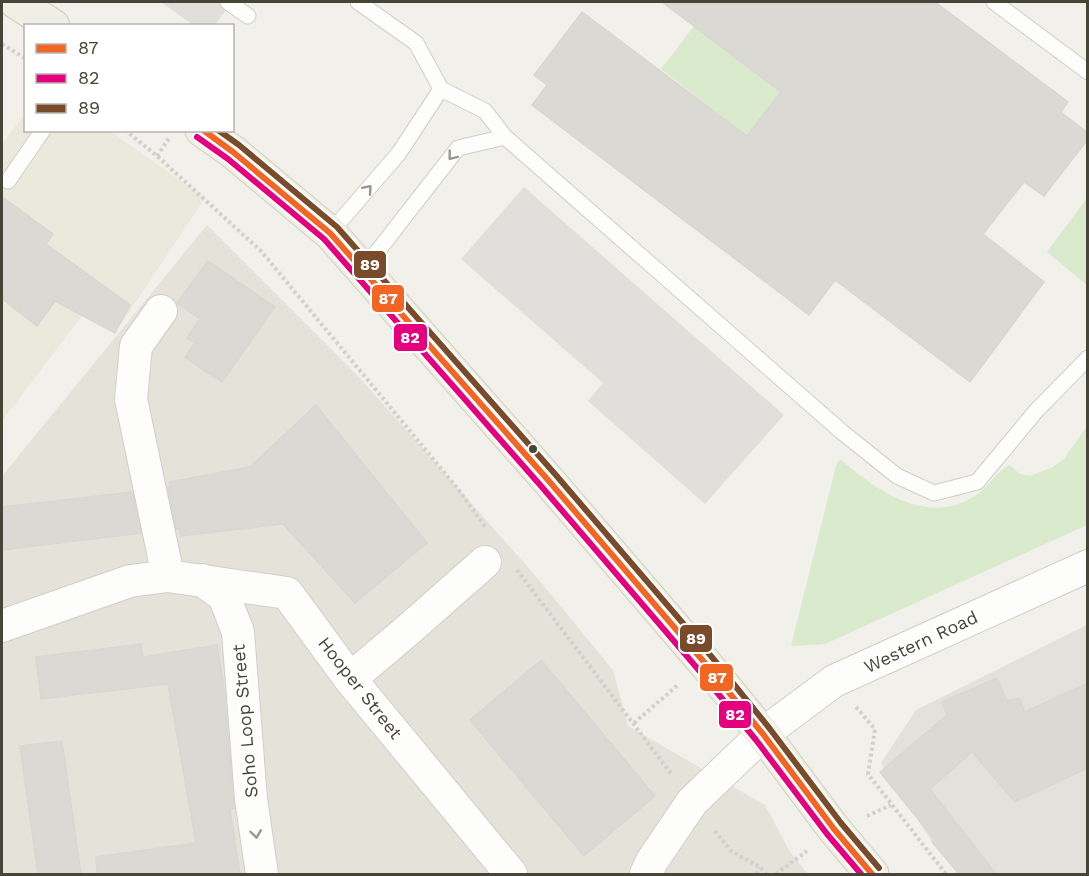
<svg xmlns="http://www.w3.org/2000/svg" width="1089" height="876" viewBox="0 0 1089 876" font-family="'Work Sans',sans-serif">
<rect width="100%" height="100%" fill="#f1f0eb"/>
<polygon fill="#e5e3d9" points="207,225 360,378 534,574 613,670 628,726 765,805 790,852 808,874 2,874 2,476"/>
<polygon fill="#e3e1db" points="1087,625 1087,874 959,874 932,842 881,763 916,710"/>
<polygon fill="#ebe9db" points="25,114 26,130 110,131 205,198 115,333 84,313 2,421 2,145"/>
<g fill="#d9eacd">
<polygon points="694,26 781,92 747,136 661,69"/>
<polygon points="1087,198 1088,285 1087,285 1047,252"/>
<path d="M 1087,426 L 1087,525 L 825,644 L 791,646 L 836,466 L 840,459 C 876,490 927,527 975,496 C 988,487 996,473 1009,465 L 1020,474 L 1029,476 L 1051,468 L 1064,459 Z"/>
</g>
<g fill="#e0dfdb">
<polygon points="161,2 232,2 214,26 193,25"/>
<polygon points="524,187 784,415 705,504 588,401 603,383 461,259"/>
</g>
<g fill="#dad9d4" stroke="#d9d7d1" stroke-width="1.5">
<polygon points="662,2 935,2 1068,102 1061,112 1088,133 1088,139 1044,196 1024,182 983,234 1044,282 970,382 835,280 809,315 532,105 547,85 534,75 582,12 747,136 781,92"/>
<polygon points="2,197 53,234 46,244 130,305 115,333 55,301 37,326 2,299"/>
<polygon points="208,261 275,307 222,382 216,377 215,378 185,357 195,343 187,338 200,319 177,303"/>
<polygon points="316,405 427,543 355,603 283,524 181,536 179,528 176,529 168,487 171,487 169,482 250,467"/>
<polygon points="132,492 141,533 2,550 2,507"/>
<polygon points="141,644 143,657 217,645 224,688 234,808 230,809 240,874 97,874 96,857 196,843 168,684 41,699 36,657"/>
<polygon points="541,660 655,796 584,856 470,720"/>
<polygon points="997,678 1007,701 1019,698 1025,712 1088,683 1088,768 1015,802 972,752 930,789 996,874 959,874 932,842 935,840 880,772 947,715 942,702"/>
<polygon points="62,741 81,874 38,874 20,746"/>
</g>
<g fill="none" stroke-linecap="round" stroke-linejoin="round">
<g stroke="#cfcec9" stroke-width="17">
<g id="lane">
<polyline points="228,2 248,16"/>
<polyline points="358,2 416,43 441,89 485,111 505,137 842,432 897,476 934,493 977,482 1036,411 1088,358"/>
<polyline points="994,2 1088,72"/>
<polyline points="8,181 43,130"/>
<polyline points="330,233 399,153 441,89"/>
<polyline points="363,270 458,148 505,137"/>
</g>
</g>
<g stroke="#cfcec9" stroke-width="34">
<g id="street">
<polyline points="161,311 136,346 131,399 168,576"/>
<polyline points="202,580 224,596 238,632 251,799 262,874"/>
<polyline points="2,626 130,581 168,576 287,593 350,679 511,874"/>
<polyline points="350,679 408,630 485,562"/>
<polyline points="646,874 652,861 692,802 763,734 834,681 1088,566"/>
</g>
</g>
<g stroke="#d2cfba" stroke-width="35">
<g id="primary">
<polyline points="16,2 53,26"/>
<polyline points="202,130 233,152 330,233 548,480 704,662 763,734 834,829 872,874"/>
</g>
</g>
<g stroke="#d1d0ca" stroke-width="4" stroke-dasharray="3 3" stroke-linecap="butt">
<polyline points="2,44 26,59"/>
<polyline points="125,130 157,156 261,251 458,489 486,528"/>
<polyline points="157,156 169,138"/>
<polyline points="517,570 672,775"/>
<polyline points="856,707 875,729 868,774 946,874"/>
<polyline points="634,723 679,684"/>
<polyline points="867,816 891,805"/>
<polyline points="715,831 731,851 761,868 766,874"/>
<polyline points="756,874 761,868"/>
<polyline points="776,874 807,851"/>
</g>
<use href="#lane" stroke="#fdfdfc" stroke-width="15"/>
<use href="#street" stroke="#fdfdfc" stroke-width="32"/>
<use href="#primary" stroke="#f0efe5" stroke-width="33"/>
<g stroke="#fff" stroke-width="10">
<polyline id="bus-1" points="203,130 233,152 330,233 548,480 704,662 763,734 834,829 872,874"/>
</g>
<g stroke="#fff" stroke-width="10">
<polyline id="bus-2" points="197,137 228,159 324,239 541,486 697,668 756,740 827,834 861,874"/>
</g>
<g stroke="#fff" stroke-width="10">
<polyline id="bus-3" points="218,130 239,145 337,227 555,474 711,656 770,729 841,823 879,868"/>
</g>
<use href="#bus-1" stroke="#f26522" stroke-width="6"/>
<use href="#bus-2" stroke="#e5007d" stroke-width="6"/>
<use href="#bus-3" stroke="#7a4b2a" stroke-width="6"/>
</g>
<defs><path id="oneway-chevron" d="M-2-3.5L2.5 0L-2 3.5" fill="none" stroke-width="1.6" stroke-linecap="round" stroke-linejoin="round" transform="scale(1.5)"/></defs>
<g stroke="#999790">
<use href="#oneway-chevron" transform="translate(452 156) rotate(128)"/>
<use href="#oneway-chevron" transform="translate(368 189) rotate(-49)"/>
<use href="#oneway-chevron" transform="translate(256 834) rotate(82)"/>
</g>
<circle fill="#474438" stroke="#fff" stroke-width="2" cx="533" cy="449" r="5"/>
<g text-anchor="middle" stroke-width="4.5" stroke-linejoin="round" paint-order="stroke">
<g font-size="18" fill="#474438" stroke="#fff">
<text transform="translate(921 642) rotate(-25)" y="6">Western Road</text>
<text transform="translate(360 688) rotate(52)" y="6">Hooper Street</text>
<text transform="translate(245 721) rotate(-95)" y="6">Soho Loop Street</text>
</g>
</g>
<g stroke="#fff" stroke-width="2">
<rect x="353" y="250" width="34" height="29" rx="6" fill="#7a4b2a"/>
<rect x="371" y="284" width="34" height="29" rx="6" fill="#f26522"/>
<rect x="393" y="323" width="35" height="29" rx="6" fill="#e5007d"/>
<rect x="679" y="624" width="34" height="29" rx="6" fill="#7a4b2a"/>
<rect x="699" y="663" width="35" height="29" rx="6" fill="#f26522"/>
<rect x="718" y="700" width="34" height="29" rx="6" fill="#e5007d"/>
</g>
<g font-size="16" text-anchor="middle" font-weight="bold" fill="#fff">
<text x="370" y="270">89</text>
<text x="388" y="304">87</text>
<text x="410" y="343">82</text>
<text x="696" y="644">89</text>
<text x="717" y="683">87</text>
<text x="735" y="720">82</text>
</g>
<rect width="1089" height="876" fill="none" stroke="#474438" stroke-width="6"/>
<rect x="24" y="24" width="210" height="108" fill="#ffffff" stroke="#b5b4af" stroke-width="1.5"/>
<rect x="36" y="44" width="30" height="9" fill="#f26522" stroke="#b5b4af" stroke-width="1.5"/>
<text x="78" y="54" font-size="18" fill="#474438">87</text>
<rect x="36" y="74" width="30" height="9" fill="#e5007d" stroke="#b5b4af" stroke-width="1.5"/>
<text x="78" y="84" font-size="18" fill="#474438">82</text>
<rect x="36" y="104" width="30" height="9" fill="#7a4b2a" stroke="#b5b4af" stroke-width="1.5"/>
<text x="78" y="114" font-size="18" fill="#474438">89</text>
</svg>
